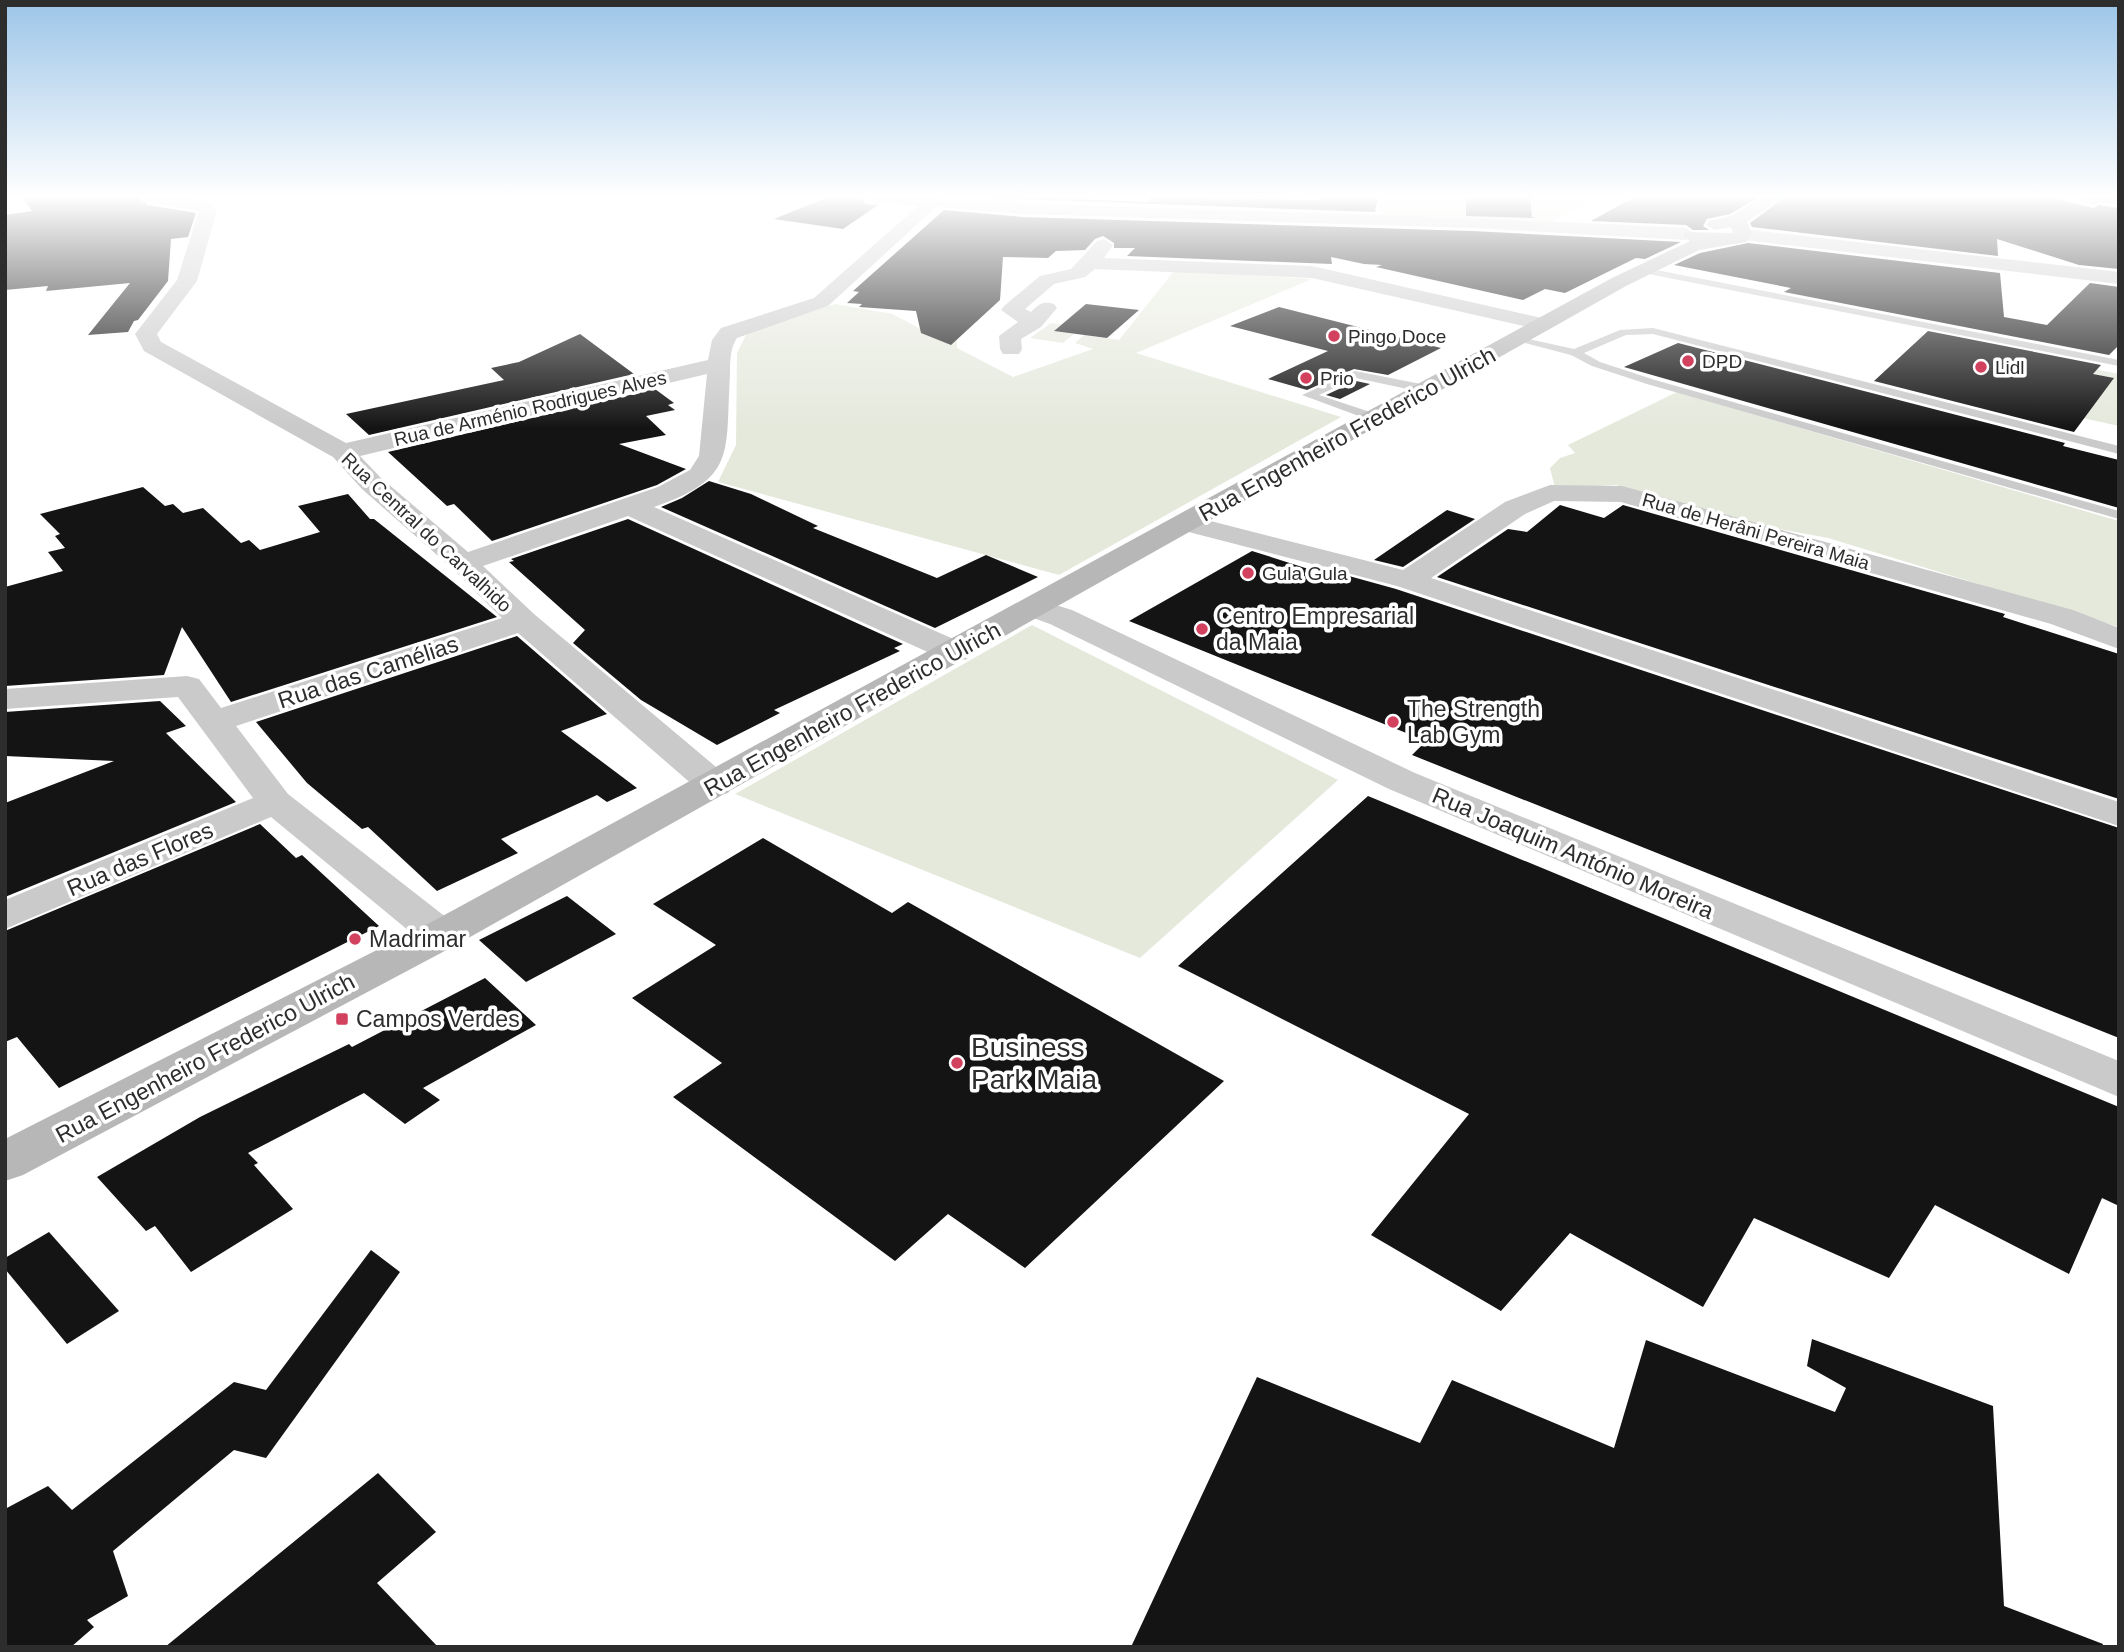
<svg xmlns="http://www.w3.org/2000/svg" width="2124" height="1652" viewBox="0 0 2124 1652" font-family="Helvetica,sans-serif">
<rect width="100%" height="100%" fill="#fff"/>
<g fill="#e5e9dc">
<polygon points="1393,197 1602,197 1544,225 1379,216 1378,204"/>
<polygon points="1174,271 1312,279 1136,353 1341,417 1059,575 718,482 736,445 737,353 747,333 835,304 892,314 950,344 957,339 957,348 1013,377 1093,349 1075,343 1084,335 1119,340"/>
<polygon points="1051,323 1061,324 1054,331 1074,334 1063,343 1030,338"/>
<polygon points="1925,335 2119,374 2119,426 1914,381 1881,370 2113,378 1920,339"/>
<polygon points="1677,392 2119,521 2119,627 1828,538 1737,521 1616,485 1555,488 1550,468 1560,458 1575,453 1568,445"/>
<polygon points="1032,625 1338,780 1140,958 735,794"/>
</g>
<g fill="#141414">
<polygon points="22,197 137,197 148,205 196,213 188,237 171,239 168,281 138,320 134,321 128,332 88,335 130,283 46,291 48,286 5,290 5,215 32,211"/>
<polygon points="828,197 861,197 866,204 878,205 843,229 774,219"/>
<polygon points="959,197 1031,197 1149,202 1150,197 1319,200 1319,197 1378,197 1375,212"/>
<polygon points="1466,197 1530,197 1532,217 1537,218 1466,216"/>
<polygon points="1634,197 1759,197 1730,214 1707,219 1703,226 1709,230 1693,230 1686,225 1591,221"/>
<polygon points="1785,197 2049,197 2094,208 2099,205 2119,208 2119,269 2079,265 1997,239 1998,256 1752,227 1750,223"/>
<polygon points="944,210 1023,217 1472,231 1681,242 1645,259 1636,258 1565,293 1545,289 1523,300 1376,267 1382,265 1364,264 1331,257 1332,264 1127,256 1135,248 1114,248 1114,243 1103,236 1095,239 1085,250 1056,251 1048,258 1003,257 1000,300 951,345 921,333 916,311 859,307 862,304 847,303 859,292 853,291"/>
<polygon points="1748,243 2000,273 2004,317 2047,325 2090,283 2119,287 2119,345 2109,355 1784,292 1791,288 1674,265 1700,253"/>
<polygon points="1086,304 1139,310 1107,338 1054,331"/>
<polygon points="1279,307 1441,348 1388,375 1354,369 1307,390 1268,379 1328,351 1230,326"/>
<polygon points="1928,331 2101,365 2093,374 2114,378 2074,432 1874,381"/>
<polygon points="580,334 634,374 369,435 346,414 504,380 491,368 519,362"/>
<polygon points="1678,343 2065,443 2063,446 2119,460 2119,508 1624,367"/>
<polygon points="1356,381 1370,384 1340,399 1326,395"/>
<polygon points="655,389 674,403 668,405 675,410 646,416 666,435 619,444 686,469 657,485 492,541 454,504 447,506 388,452"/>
<polygon points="709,481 751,494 818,526 813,528 937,578 986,555 1038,577 935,628 661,507 682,498"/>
<polygon points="143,487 165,506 173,504 183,513 203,508 241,543 249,540 260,550 320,532 298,506 348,494 370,519 374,519 497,617 231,702 182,627 164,675 5,686 5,587 63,571 48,552 65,548 55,536 60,534 40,514"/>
<polygon points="1560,505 1604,518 1623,505 2005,614 2003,617 2119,654 2119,799 1437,577 1508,529 1527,532"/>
<polygon points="1447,510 1475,519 1403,567 1374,560"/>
<polygon points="628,519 903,644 894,648 900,651 774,710 780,713 717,745 641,700 573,643 585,630 509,562 514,561 511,559"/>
<polygon points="1252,551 1343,580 1349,576 1396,589 2119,828 2119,1038 1412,755 1426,741 1129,621"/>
<polygon points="517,636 607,714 561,731 637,788 607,802 597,795 501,839 518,853 437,891 368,827 362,829 307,783 256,722"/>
<polygon points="160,701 186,726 166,733 236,802 5,897 5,803 114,761 5,756 5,712"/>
<polygon points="1368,796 2119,1107 2119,1206 2102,1198 2069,1274 1935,1205 1889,1278 1754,1218 1703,1307 1570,1233 1501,1311 1371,1235 1469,1114 1178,966"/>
<polygon points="260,824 296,858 302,855 379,926 59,1088 17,1037 5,1042 5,931"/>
<polygon points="763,838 892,913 908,902 1224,1081 1025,1268 948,1214 895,1261 673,1097 722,1063 632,998 716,945 653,904"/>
<polygon points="567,896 616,934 526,982 479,940"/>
<polygon points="485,978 536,1025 423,1088 440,1100 405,1124 364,1093 248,1153 258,1163 254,1165 293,1209 191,1272 155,1226 146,1231 97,1177 200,1117 349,1044 352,1047"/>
<polygon points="49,1232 119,1311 67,1344 5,1269 5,1258"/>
<polygon points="371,1250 400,1272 266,1458 234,1450 113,1551 128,1596 87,1620 94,1627 71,1647 5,1647 5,1509 48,1486 72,1510 234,1382 266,1390"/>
<polygon points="1812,1339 1993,1406 2004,1606 2103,1644 2102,1647 1131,1647 1257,1377 1420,1443 1452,1380 1614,1448 1646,1340 1835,1412 1846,1388 1807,1366"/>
<polygon points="378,1473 436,1532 377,1583 438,1647 165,1647"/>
</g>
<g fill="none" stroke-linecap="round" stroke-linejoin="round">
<g fill="#cacaca" fill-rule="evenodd">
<polygon points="2068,197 2090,197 2101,200 2095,205"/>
<polygon points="1641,267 2119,360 2119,366 1638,272 1638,268"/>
<polygon points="1653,328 2119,446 2119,454 1653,334 1626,335 1584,353 1600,362 1655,380 2119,511 2119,519 1647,384 1592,366 1571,355 1510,339 1515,336 1574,349 1620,330"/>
<polygon points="1355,371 1426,385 1432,389 1426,393 1356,378 1319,395 1379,415 1381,418 1375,422 1302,395"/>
</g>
<g fill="#cacaca" fill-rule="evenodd">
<path d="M 139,197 C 158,196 205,194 217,210 L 197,281 L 157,334 L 161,342 L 346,443 L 708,360 L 712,340 L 721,328 L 814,298 L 918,206 L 872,202 L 866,201 L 864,197 C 942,197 1019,204 1097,206 C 1293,212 1490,218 1686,228 L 1695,234 L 1686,240 L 1472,228 L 1023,214 L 936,207 L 828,306 L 737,338 C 730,347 730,363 730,374 C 725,453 738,478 654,507 L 967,645 L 971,652 L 967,659 L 955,662 L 943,659 L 628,516 L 483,566 L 534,614 L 728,777 L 734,785 L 728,793 L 715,796 L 702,793 L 518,633 L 236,726 L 288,794 L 456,925 L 462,935 L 456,945 L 441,949 L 426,945 L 271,817 L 5,929 L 5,900 L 253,798 L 178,697 L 5,709 L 5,689 L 187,676 L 199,679 L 221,708 L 502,618 L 453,569 L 362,489 L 333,457 L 144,351 L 135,334 L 177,280 L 199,211 L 148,202 ZM 707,374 L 699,456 L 690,470 L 658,487 L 468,552 L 380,477 L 360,456 Z"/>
<polygon points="1743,229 2119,272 2119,284 1736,239 1734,235 1736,231"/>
<path d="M 1104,239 L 1113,245 L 1104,258 L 1312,266 L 1542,318 L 1550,319 L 1553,324 L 1550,329 L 1542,330 L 1312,278 L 1095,269 L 1085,277 L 1054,284 L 1025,309 L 1031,312 C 1039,304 1043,301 1054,304 L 1057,308 L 1041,327 L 1021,339 L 1022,349 L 1019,354 L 1003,354 L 1000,349 L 999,336 L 1018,322 L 1001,310 L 1004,306 L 1040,276 L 1071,269 L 1097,241 Z"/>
<polygon points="1550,485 1622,486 2073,610 2119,628 2119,649 2051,624 1621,502 1554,501 1525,514 1431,578 2119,802 2119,826 1397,586 1177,529 1173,523 1177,517 1187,515 1403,570 1505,502"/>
<polygon points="1036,599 1072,610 1415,773 2119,1061 2119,1097 1389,789 1050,624 1025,615 1020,608 1025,601"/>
</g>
<polygon fill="#b7b7b7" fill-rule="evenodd" points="1763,197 1783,197 1747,222 1752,234 1746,242 1699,250 1626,286 456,945 23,1175 5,1181 5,1139 426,925 1612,278 1690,241 1683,236 1685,232 1733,233 1731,227 1715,230 1706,225 1709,221 1731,216"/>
<polygon fill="#a5a5a5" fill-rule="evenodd" points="2089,197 2119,197 2119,205 2092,201"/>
</g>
<linearGradient id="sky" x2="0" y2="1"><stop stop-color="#9cc5e8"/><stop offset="0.46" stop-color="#fff"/><stop offset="1" stop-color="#fff" stop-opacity="0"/></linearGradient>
<rect width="2124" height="428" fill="url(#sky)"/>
<g fill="#d2415e" stroke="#fff" stroke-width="2.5">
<circle cx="1334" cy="336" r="7"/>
<circle cx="1688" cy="361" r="7"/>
<circle cx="1981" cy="367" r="7"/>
<circle cx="1306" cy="378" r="7"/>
<circle cx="1248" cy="573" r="7"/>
<circle cx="1202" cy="629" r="7"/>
<circle cx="1393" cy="722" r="7"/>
<circle cx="355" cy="939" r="7"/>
<rect x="335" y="1012" width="14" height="14" rx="3.5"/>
<circle cx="957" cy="1063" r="7"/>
</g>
<g text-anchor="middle" stroke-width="7" stroke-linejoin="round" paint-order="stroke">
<g font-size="19" fill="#2d2d2d" stroke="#fff" text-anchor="start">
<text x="1348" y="343">Pingo Doce</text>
<text x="1702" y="368">DPD</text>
<text x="1995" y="374">Lidl</text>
<text x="1320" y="385">Prio</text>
<text x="1262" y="580">Gula Gula</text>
</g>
<g font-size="19" fill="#2d2d2d" stroke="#fff">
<text transform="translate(530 408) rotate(-13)" y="7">Rua de Arménio Rodrigues Alves</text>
<text transform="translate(1756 531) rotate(16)" y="7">Rua de Herâni Pereira Maia</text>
<text transform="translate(427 532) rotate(43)" y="7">Rua Central do Carvalhido</text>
</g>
<g font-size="23" fill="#2d2d2d" stroke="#fff">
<text transform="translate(1347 434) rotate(-29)" y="8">Rua Engenheiro Frederico Ulrich</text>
<text transform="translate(368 672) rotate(-18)" y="8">Rua das Camélias</text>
<text transform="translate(852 709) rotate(-29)" y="8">Rua Engenheiro Frederico Ulrich</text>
<text transform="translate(1573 853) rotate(23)" y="8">Rua Joaquim António Moreira</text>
<text transform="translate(140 859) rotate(-23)" y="8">Rua das Flores</text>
<text transform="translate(205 1058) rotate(-28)" y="8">Rua Engenheiro Frederico Ulrich</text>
</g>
<g font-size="23" fill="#2d2d2d" stroke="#fff" text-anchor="start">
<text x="1216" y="624">Centro Empresarial<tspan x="1216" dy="26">da Maia</tspan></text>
<text x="1407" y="717">The Strength<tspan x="1407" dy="26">Lab Gym</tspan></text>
<text x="369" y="947">Madrimar</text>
<text x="356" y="1027">Campos Verdes</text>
</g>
<g font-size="28" fill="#2d2d2d" stroke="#fff" text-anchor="start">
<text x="971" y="1057">Business<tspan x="971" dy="32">Park Maia</tspan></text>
</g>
</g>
<rect width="2124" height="1652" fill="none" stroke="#2d2d2d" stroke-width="14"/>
</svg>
